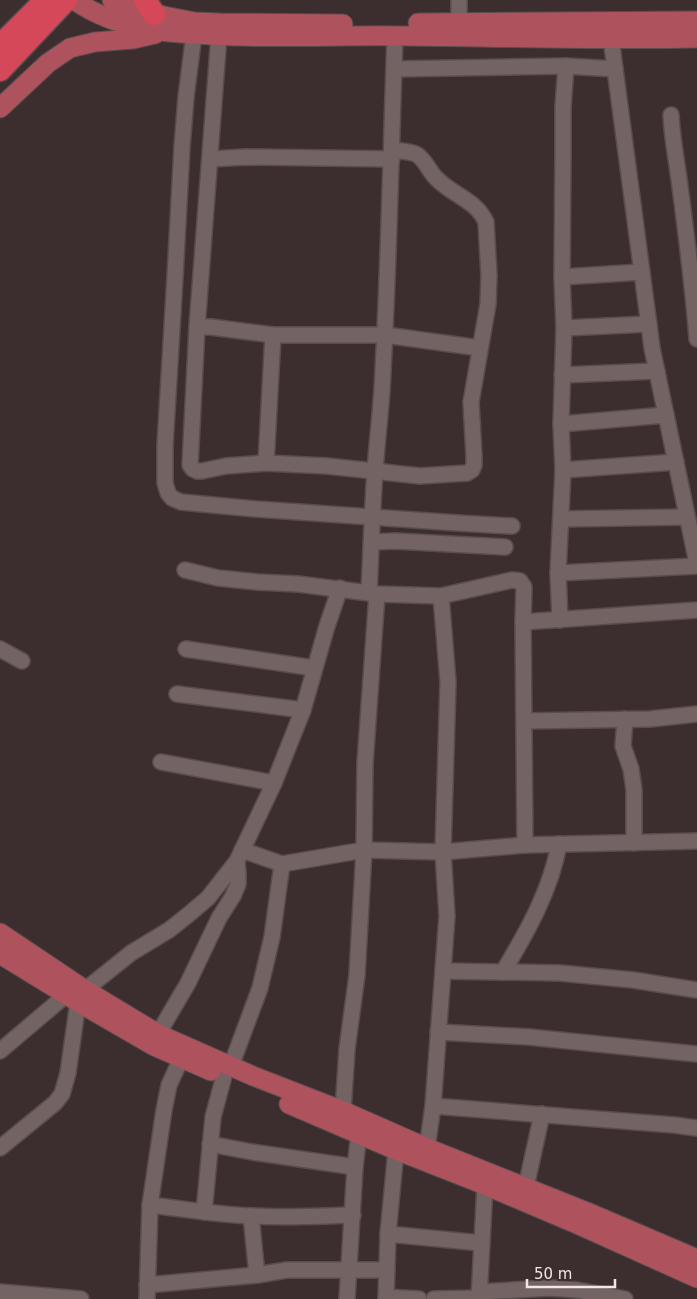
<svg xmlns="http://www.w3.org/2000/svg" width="697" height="1299" viewBox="0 0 697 1299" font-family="'DejaVu Sans',sans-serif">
<rect width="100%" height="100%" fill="#3c2e2e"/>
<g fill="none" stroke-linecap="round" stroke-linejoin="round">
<g stroke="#584c4c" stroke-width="18">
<g id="minor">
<polyline points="459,23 459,0"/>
<polyline points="612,27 611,38 615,69 652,348 697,563"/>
<polyline points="194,34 186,97 182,147 175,277 165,445 165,483 168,493 172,498 181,502 256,509 458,523 512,526"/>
<path d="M 219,35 L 197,327 L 190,465 L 193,469 L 197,471 L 202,471 L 226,466 L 266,463 L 327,466 L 420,476 L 467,473 L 472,470 L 474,465 L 474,456 L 471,402 L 488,304 L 489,276 L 486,222 C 476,200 452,195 436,178 C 429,171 425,159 416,154 C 409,151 400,151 393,150"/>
<polyline points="394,69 566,66 615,69"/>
<path d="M 671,115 C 672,137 676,157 679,179 C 686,232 693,286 697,339"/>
<polyline points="210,159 246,157 392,159"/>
<polyline points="562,277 642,272"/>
<polyline points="197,327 211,327 273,335 385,335 480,348"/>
<polyline points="564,328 649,324"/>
<polyline points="562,375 657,371"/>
<polyline points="561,424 666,415"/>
<polyline points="266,463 273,335"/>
<polyline points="563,470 676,462"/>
<polyline points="561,519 687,517"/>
<polyline points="372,542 395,541 505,547"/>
<polyline points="185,570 218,578 257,582 298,584 377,594 441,596 512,580 520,581 524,587 523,622 525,845"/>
<polyline points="558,573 697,566"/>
<path d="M 369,593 C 371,552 372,512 375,472 C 377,438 382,404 383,370 C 389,258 391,147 395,36"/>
<polyline points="560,620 558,573 563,470 561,424 564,328 562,277 563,153 563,107 566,66"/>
<polyline points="523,622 697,610"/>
<polyline points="0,649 22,661"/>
<polyline points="186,649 314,668"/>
<polyline points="177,694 303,710"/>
<polyline points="625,719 623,746 631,769 634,790 634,843"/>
<polyline points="524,721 650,719 697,714"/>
<polyline points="161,762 274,783"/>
<polyline points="242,850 282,864 364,850 443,852 525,845 697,841"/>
<polyline points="443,971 560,973 633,980 697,990"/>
<path d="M 503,972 C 527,932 551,890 559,844"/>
<polyline points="85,990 131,953 169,930 188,915 208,898 237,861 274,783 303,710 327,626 340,588"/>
<polyline points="438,1032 529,1037 697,1054"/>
<polyline points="158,1034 188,983 219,918 233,896 238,884 238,873 237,861"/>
<polyline points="0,1051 66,995"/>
<polyline points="231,1066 260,988 272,937 282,864"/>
<polyline points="433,1106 674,1125 697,1128"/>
<polyline points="343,1111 347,1049 357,975 364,850 365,763 377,594"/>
<polyline points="210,1144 252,1152 355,1167"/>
<polyline points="0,1148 55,1103 62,1094 68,1073 78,1002"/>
<polyline points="427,1148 433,1106 447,916 443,852 448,682 441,596"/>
<polyline points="526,1187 542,1114"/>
<path d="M 150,1205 C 184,1209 218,1215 253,1216 C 286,1218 319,1216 353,1215"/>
<polyline points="204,1212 213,1117 224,1076"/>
<polyline points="251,1216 257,1275"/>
<polyline points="388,1234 481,1243"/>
<polyline points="147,1285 257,1275 287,1270 387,1270"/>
<polyline points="0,1292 81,1299"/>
<polyline points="479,1292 550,1288 577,1290 625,1299"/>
<polyline points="386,1297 419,1299"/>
<polyline points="147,1299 150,1205 164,1110 169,1085 181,1059"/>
<polyline points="347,1299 355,1167 359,1133"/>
<polyline points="386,1299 388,1234 396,1150"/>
<polyline points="434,1299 479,1298"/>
<polyline points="479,1299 485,1185"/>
</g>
</g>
<g stroke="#584c4c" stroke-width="21">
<g id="major">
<path d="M 74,0 C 122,34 182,34 238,36 C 294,38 349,35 405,36 C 502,37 600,40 697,38"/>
<polyline points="112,0 136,9 164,16 195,22 220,23 343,24"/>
<polyline points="418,23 697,21"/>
<polyline points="0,108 48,63 70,48 95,42 133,39 155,34"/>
<polyline points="0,933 85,990 158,1034 253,1076 343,1111 427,1148 587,1212 697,1259"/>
<polyline points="0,954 78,1002 154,1046 211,1071"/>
<polyline points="289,1104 396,1150 485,1185 577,1224 697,1278"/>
</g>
</g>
<g stroke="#584c4c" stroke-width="25">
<g id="highway">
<polyline points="145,0 154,14"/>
<polyline points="0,46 46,0"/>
<polyline points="0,70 66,0"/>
</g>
</g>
<use href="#minor" stroke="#746363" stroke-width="15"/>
<use href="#major" stroke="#ae535e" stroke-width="19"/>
<use href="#highway" stroke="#d5485a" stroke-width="22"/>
</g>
<path d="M527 1279v8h88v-8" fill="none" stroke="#f0e6e6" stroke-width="2.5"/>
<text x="534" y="1279" font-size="15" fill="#f0e6e6" stroke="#3c2e2e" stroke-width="4" paint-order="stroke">50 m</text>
</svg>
